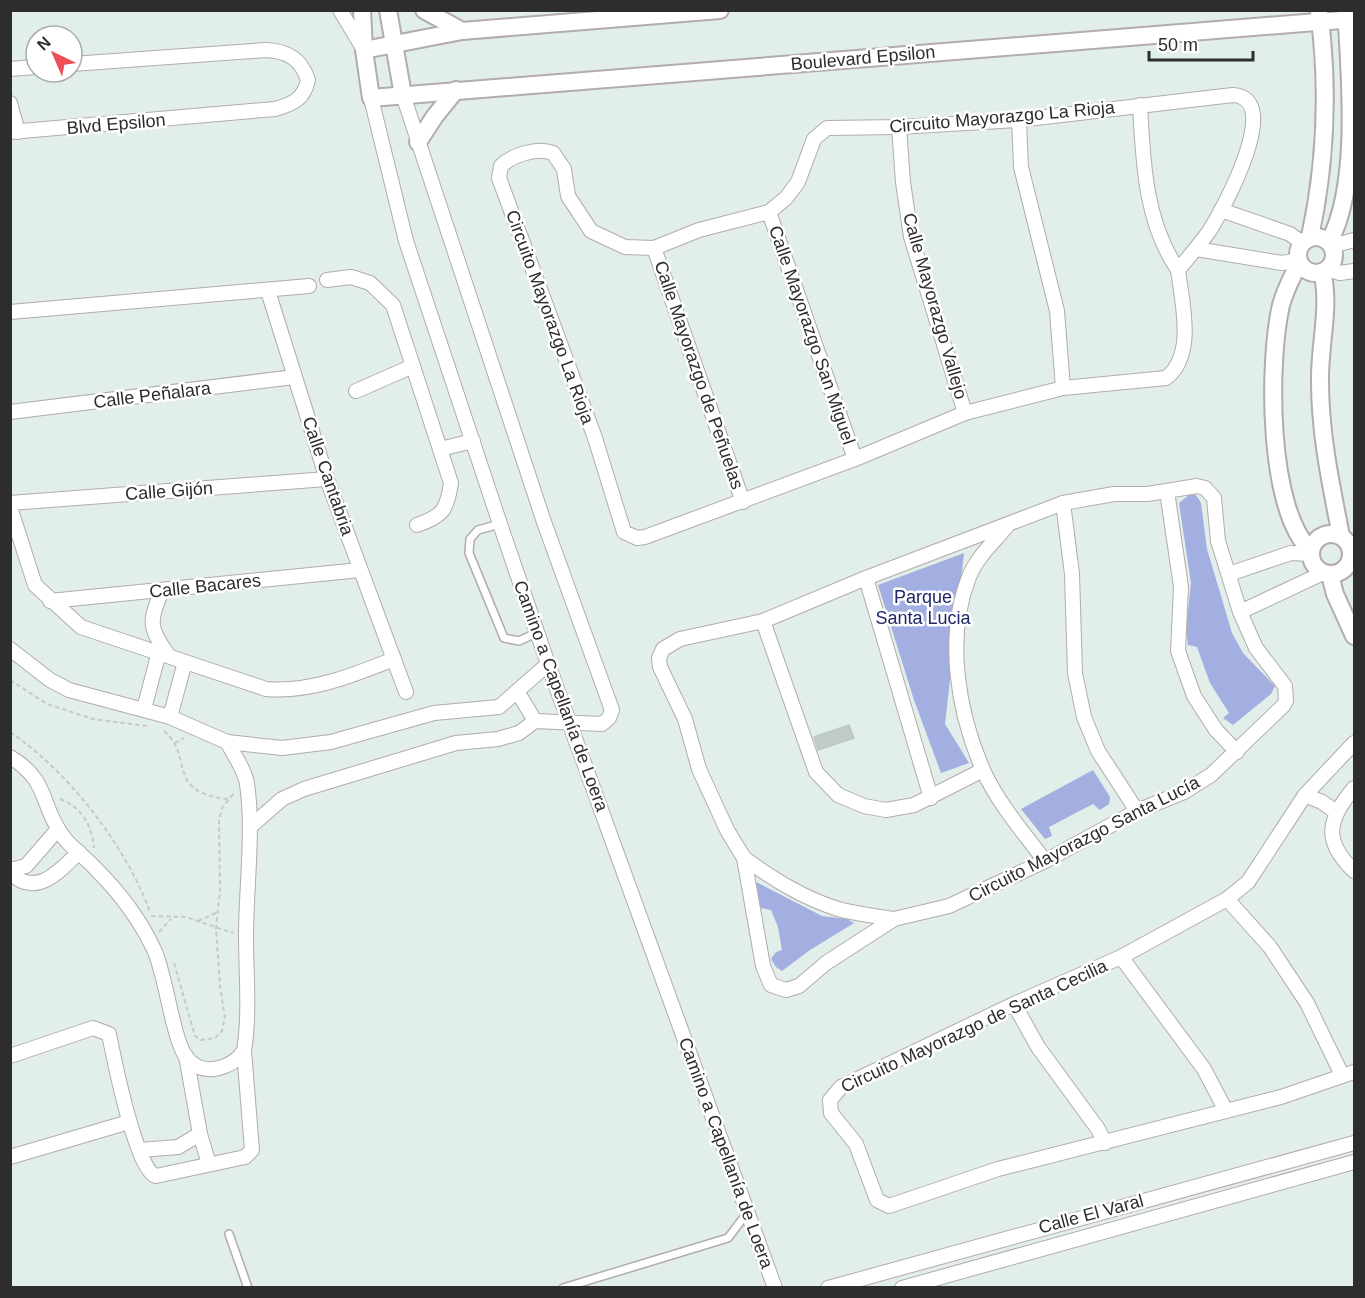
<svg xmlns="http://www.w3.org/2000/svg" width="1365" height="1298" viewBox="0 0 1365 1298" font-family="Arial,sans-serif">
<rect width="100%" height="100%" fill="#e1eeea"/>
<g fill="#a2afe0">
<polygon points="1189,495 1196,495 1201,503 1207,549 1232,633 1243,653 1275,686 1271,694 1233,725 1223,718 1229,713 1210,683 1197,647 1188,645 1186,628 1191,583 1179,503"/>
<polygon points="964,553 945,724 969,763 941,773 914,700 878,585"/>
<polygon points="1093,770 1110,797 1109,804 1100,810 1093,804 1049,827 1052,836 1045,839 1021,809"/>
<path d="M 756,882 L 822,916 L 847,919 L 854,923 L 810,950 L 782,971 L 776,967 L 771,959 L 776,952 L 782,950 L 778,927 L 771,910 L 761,908 C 757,901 752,891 756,882 Z"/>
</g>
<polygon fill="#c0cac7" stroke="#bbc9c6" stroke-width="1.5" points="849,725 854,738 818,750 814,737"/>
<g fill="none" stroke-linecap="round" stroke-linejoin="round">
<g stroke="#b4abab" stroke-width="10">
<g id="service">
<polyline points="500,524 478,530 470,539 469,553 504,638 519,641 538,632"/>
<polyline points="229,1234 248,1288"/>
<polyline points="563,1288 728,1238 747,1213"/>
</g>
</g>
<g stroke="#b4abab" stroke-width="16">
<g id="minor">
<polyline points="340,10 364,50"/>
<polyline points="10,69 36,67"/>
<path d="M 1233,95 C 1284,98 1224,207 1210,230 C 1200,244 1189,257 1178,270 C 1182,303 1196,355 1166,378 L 1063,388 L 965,413 L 855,459 L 645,537 L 637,538 L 624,532 L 595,438 L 499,178 L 501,166 C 512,155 537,147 553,153 L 564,169 L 568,196 L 591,231 L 625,247 L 654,248 L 699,230 L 769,212 L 786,198 L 798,182 L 814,139 L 827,128 L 899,127 L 1019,120 Z"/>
<polyline points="371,98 406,241 500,524 548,664 775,1288"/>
<polyline points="10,103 18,132"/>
<path d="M 1140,105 C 1143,162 1145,222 1178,270"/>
<polyline points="1019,120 1021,167 1057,311 1063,388"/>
<polyline points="899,127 903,182 911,237 965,413"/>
<path d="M 10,132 L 275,109 C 293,104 304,99 308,80 C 301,59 288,51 266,50 L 72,64"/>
<polyline points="1221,210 1290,234 1302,243"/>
<polyline points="769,212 855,459"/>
<polyline points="1332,246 1354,240"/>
<polyline points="654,248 743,502"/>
<polyline points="1196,249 1282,263 1298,260"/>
<polyline points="1327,269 1340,273 1354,271"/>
<path d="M 327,280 L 351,277 L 370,283 L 393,305 L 451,483 C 447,510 443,516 417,525"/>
<polyline points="268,291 327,479 406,692"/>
<polyline points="10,312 309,286"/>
<polyline points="356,391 413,366"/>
<polyline points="10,412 294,377"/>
<polyline points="440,449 473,441"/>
<polygon points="1197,486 1205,488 1214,498 1218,541 1240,612 1256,648 1285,686 1286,701 1283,706 1211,775 1184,792 1137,811 1045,861 949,906 894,919 826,963 799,986 786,990 771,985 763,966 744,858 727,830 699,769 685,719 660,667 659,658 663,649 680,639 763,621 866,578 1063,503 1114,494 1148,494"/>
<polyline points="1167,491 1181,587 1178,651 1194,696 1216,730 1237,752"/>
<polyline points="10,503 327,479"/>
<polyline points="1063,503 1072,574 1075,673 1084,717 1098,751 1137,811"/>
<path d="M 10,507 L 35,585 L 81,627 L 266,689 C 310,693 354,675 394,659"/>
<path d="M 1007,526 C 994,542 976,558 969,577 C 945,638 958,712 983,770 C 998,803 1023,832 1045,861"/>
<polyline points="1229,574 1291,553 1311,554"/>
<polyline points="866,578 931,798"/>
<path d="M 162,590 C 149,623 148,626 169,656"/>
<polyline points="50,601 360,570"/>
<polyline points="1240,612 1323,573"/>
<polyline points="763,621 816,772 838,795 864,806 886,810 914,805 983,770"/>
<polyline points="10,649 50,680 69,690 170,717 227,742 282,748 331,742 434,713 499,707 548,664"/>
<polyline points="517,691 535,721"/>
<polyline points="144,709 159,652"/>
<polyline points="170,717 185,662"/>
<polyline points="1354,743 1305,795 1248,882 1227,899 1121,957 1014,1004 841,1087 830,1100 831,1113 856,1144 877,1200 889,1206 998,1169 1281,1097 1354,1072"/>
<path d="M 10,757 C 49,780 40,804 62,835 C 70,847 84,856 94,867 C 118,891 141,920 155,952 C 166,977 173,1039 186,1057 C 202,1078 231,1069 244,1051 C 250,1014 246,974 246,936 C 246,888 254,831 247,784 C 245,770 234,755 227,742"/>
<path d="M 1354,788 C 1327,820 1323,841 1354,871"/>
<polyline points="1305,795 1322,802 1336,812"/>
<polyline points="250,827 282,799 304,789 456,743 498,739 519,733 535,721 602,724 609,718 612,710 544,522 403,95"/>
<path d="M 744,858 C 773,879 803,898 838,909 C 856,914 876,916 894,919"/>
<polyline points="10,870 26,866 58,829"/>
<path d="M 10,872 C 35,899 60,871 79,852"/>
<polyline points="1227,899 1270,947 1307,1003 1342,1075"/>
<polyline points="1121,957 1204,1069 1226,1111"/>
<polyline points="1014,1004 1038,1047 1098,1129 1105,1143"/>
<path d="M 10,1056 L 93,1028 L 109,1034 C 114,1059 136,1170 156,1176 L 245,1157 L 252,1150 L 244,1051"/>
<polyline points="186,1056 200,1134 209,1164"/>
<polyline points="140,1150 178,1147 200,1134"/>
<polyline points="10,1157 129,1122"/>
<polyline points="828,1288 1354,1143"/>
<polyline points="902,1288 1354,1162"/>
</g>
</g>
<g stroke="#b4abab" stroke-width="20">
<g id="tertiary">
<polyline points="362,10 364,50 371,98 1354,19"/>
<polyline points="388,10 403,95"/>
<polyline points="424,10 462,31"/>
<polyline points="364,50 462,31 720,10"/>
<polyline points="418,142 435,116 456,90"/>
<circle cx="1316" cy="255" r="18"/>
<path d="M 1310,237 C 1326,163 1329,87 1319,11"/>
<path d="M 1329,242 C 1360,186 1350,75 1346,10"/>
<path d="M 1299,263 C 1292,277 1285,290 1281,305 C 1268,362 1267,509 1311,551"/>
<path d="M 1322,272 C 1331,306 1319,346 1320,382 C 1320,434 1331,485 1341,536"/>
<circle cx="1331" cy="554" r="20"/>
<polyline points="1330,575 1335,594 1354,636"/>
</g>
</g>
<g stroke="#c8c8c8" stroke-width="2" stroke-dasharray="4.5 3" stroke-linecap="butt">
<polyline points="10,680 47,704 93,719 147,726"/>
<path d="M 164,731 C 195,757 164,792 228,799"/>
<path d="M 10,732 C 69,772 126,846 150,912"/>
<polyline points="175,743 184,738"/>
<path d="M 60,799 C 82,807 92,826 94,848"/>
<polyline points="151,916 186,917 233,933"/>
<polyline points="198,921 218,912"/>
<polyline points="159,932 171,919"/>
<polyline points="174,963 195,1036 201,1040 215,1038 222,1031 225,1018 220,986 216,928 220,890 219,820 222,808 234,793"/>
</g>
<use href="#service" stroke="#fff" stroke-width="7"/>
<use href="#minor" stroke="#fff" stroke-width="14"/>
<use href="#tertiary" stroke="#fff" stroke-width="16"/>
</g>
<g text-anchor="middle" stroke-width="5" stroke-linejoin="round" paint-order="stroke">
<g font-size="18" fill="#2d2d2d" stroke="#fff">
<text transform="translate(863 58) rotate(-5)" y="6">Boulevard Epsilon</text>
<text transform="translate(1002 117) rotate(-5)" y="6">Circuito Mayorazgo La Rioja</text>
<text transform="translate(116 124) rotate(-5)" y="6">Blvd Epsilon</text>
<text transform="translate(935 306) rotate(74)" y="6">Calle Mayorazgo Vallejo</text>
<text transform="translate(550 317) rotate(70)" y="6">Circuito Mayorazgo La Rioja</text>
<text transform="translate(812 335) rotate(71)" y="6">Calle Mayorazgo San Miguel</text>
<text transform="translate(699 375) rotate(71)" y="6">Calle Mayorazgo de Peñuelas</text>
<text transform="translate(152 395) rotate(-7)" y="6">Calle Peñalara</text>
<text transform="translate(328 476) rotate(71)" y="6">Calle Cantabria</text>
<text transform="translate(169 491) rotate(-4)" y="6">Calle Gijón</text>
<text transform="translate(205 586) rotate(-6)" y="6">Calle Bacares</text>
<text transform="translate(561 696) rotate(70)" y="6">Camino a Capellanía de Loera</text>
<text transform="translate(1084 839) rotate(-27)" y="6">Circuito Mayorazgo Santa Lucía</text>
<text transform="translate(974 1026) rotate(-25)" y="6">Circuito Mayorazgo de Santa Cecilia</text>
<text transform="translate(726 1153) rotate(70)" y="6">Camino a Capellanía de Loera</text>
<text transform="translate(1091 1214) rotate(-15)" y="6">Calle El Varal</text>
</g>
<g font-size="18" fill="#212667" stroke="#fff">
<text x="923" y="603">Parque<tspan x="923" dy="21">Santa Lucia</tspan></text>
</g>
</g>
<rect width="1365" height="1298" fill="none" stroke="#2d2d2d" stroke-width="24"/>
<g transform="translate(54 54) rotate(316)"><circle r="28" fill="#ffffff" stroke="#ababab" stroke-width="1.5"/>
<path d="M0-4.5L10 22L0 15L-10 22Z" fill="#ee4e58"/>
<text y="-9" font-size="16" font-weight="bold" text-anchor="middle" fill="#2d2d2d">N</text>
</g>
<path d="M1149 51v9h104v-9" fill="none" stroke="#2d2d2d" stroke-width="3"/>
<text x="1158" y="51" font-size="18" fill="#2d2d2d" stroke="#ffffff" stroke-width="4.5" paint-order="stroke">50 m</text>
</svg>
